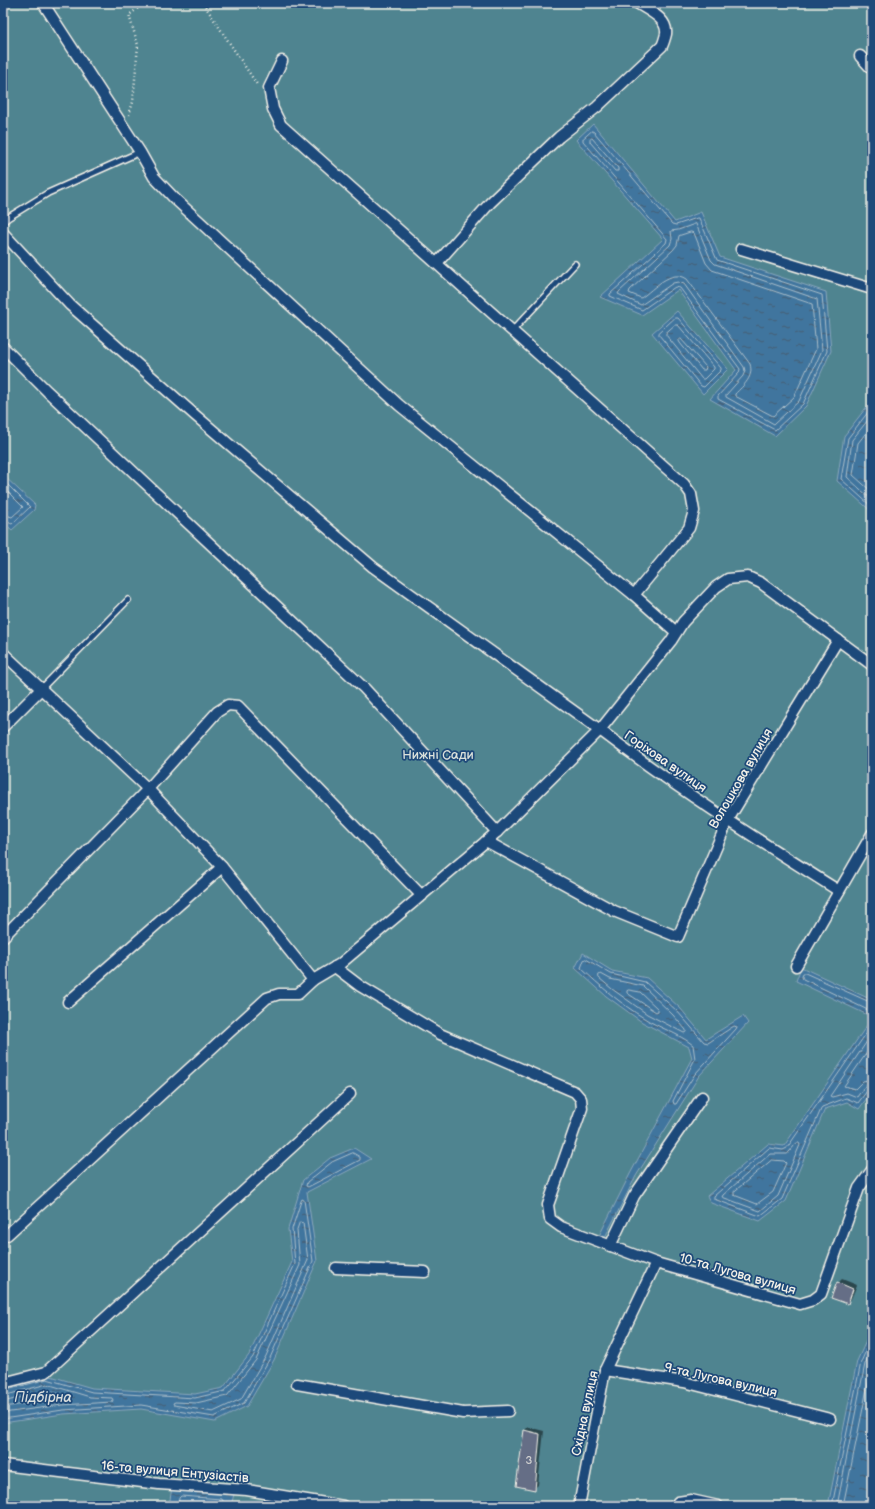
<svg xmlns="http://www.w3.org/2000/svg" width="875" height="1509" viewBox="0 0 875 1509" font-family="'Balsamiq Sans',sans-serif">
<defs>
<pattern id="water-ripples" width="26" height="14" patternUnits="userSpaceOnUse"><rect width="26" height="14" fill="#41759e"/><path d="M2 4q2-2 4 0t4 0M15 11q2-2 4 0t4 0" fill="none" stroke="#455e72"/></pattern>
</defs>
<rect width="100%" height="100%" fill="#1f4a7a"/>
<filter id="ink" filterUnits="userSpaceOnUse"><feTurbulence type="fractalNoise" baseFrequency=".025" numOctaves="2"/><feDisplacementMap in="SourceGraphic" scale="8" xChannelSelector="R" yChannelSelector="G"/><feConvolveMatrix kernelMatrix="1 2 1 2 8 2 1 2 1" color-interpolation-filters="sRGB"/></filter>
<g filter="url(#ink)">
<rect fill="#508490" stroke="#a2babc" x="3" y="3" width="869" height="1503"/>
<g fill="url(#water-ripples)" stroke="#89a7bc">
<polygon points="593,124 675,222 701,212 720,257 826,292 831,351 806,406 775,436 710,399 736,370 678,290 642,315 600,297 663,239 576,140"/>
<polygon points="677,311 728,369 703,394 652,333"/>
<polygon points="872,400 872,512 837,481 844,436"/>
<polygon points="3,475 35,505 34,510 12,530 3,522"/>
<polygon points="583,953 612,971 647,978 680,1008 706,1039 743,1016 748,1023 699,1076 636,1176 605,1237 599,1236 630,1174 692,1058 689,1047 642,1022 606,996 575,968"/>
<polygon points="801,967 872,1000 872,1017 796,981"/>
<polygon points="872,1018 872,1091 859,1109 847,1102 825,1109 786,1201 760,1221 711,1203 707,1196 768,1144 784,1146"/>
<polygon points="354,1148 371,1159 307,1192 317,1261 274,1360 247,1406 215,1422 141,1409 63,1414 3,1423 3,1387 47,1375 92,1388 195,1394 223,1388 249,1355 292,1262 288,1229 303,1180 330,1158"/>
<polygon points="872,1328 872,1493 870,1506 828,1506 857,1361"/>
<polygon points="172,1487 235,1490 231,1506 169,1506"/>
</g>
<g fill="#0007">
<polygon points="842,1279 857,1285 851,1299 847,1303 838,1283"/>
<polygon points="528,1427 544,1431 538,1485 534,1489 524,1431"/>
</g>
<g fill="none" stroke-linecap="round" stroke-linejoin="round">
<g stroke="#acbfca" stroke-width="1">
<polygon points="592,131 594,132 672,224 676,225 697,218 699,218 717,260 822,295 827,351 803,404 775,430 718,399 718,396 739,373 740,369 680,288 675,287 642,310 610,296 610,294 666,243 667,239 583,141 583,139"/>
<polygon points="592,138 618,168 618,171 615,171 590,142 590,140"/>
<polygon points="696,224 711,260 715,264 817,299 822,350 799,401 774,424 726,397 726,395 743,376 745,371 744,367 684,284 678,282 673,283 641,305 618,294 619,292 670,245 672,239 671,231 678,230"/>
<path d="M 691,232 L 694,233 L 706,263 L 712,270 L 812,304 L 816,349 L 794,397 L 773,416 L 735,396 L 735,394 C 744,385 754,377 750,364 L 687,279 C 671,268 654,289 641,298 L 629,293 L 630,290 L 673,250 L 677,245 L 679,236 Z"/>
<polygon points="675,318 678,318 721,368 721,370 704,387 701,386 659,335 659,333"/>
<polygon points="675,325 678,325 714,367 714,369 704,379 702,379 666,335 666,333"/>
<polygon points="681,339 706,367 705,370 702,370 680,343 679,341"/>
<polyline points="872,407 848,438 841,479 872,507"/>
<polyline points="872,415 852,440 847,477 872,500"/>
<polyline points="872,425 858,443 853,475 872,492"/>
<polyline points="3,480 30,507 12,524 3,520"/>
<polyline points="3,487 23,507 12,517 3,514"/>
<path d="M 586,959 L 611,974 L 645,982 L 677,1011 L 704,1042 L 708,1043 L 734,1026 L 737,1027 L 736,1029 L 695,1074 L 676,1104 L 674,1104 L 673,1101 L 695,1059 L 693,1045 C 678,1033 659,1028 644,1018 C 621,1004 600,986 581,968 L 584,960 Z"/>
<polygon points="599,975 601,974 610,979 643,986 673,1015 686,1030 686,1032 684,1033 647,1014 612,989 599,978"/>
<polygon points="629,990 640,992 658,1009 658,1011 656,1012 627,993 627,991"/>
<polyline points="872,1003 805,973 803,973 802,977 803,979 872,1012"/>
<polyline points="872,1025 787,1148 783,1150 769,1148 714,1196 714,1199 760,1216 782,1199 822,1107 846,1098 858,1103 867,1091 872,1090"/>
<polyline points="872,1034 830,1096 832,1097 847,1093 857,1097 864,1087 872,1085"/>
<polyline points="872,1045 844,1086 855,1089 863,1081 872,1079"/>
<polygon points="797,1143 799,1143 800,1145 778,1196 760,1211 722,1197 723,1195 770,1154 787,1154"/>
<polygon points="353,1153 360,1157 360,1160 308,1187 306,1186 307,1182 332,1162"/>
<polygon points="772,1160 784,1161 786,1163 773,1192 757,1204 734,1195 734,1192"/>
<polygon points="300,1222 303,1223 308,1260 266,1356 241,1399 213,1412 174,1405 173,1403 175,1402 196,1403 227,1396 256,1360 300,1265 297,1230"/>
<polyline points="3,1391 47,1379 92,1392 195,1398 225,1391 253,1357 295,1264 292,1229 301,1201 302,1199 304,1200 313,1261 270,1358 244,1403 214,1417 141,1405 63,1410 3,1419"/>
<polyline points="3,1396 47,1384 90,1397 112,1398 113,1400 112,1402 62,1405 3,1413"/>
<polyline points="3,1402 47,1391 63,1395 64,1397 62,1399 3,1407"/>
<polyline points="178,1506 179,1498 181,1496 221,1499 223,1500 222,1506"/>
<polyline points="832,1506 861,1362 872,1337"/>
<polyline points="837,1506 865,1364 872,1349"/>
<polyline points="843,1506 872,1364"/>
</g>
</g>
<g fill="#656e86" stroke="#f4f1e8">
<polygon points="837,1282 853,1289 848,1304 831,1298"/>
<polygon points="524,1430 540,1434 535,1490 516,1486"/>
</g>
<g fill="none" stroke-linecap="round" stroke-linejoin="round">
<g stroke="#f4f1e8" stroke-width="8">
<g id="lane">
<polyline points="3,222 9,217 48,193 140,152"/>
<polyline points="513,330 575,264"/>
<polyline points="42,688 128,600"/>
</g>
</g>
<g stroke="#f4f1e8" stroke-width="13">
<g id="street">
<polyline points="43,3 140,152 154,177 175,199 399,405 634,595 676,632"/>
<polyline points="860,56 872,69"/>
<polyline points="282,61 269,88 273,109 281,125 684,484 691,494 694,511 689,528 634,595"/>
<path d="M 3,233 L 70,305 L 196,416 L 373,567 L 600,730 C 676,788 758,840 839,891"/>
<polyline points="741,249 872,289"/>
<path d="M 437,263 L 490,203 L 559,137 L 597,107 L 662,46 C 664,42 665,38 666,34 C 668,18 647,10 637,3"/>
<polyline points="3,347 47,391 364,688 497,832"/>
<polyline points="3,653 148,789 222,867 313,980"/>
<polyline points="3,727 42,688"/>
<polyline points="486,841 614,911 678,937 728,820 838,640"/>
<polyline points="3,937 148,789 217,712 228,705 238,706 422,896"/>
<polyline points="796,966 872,834"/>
<polyline points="335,967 360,986 440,1034 575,1092 581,1099 582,1108 548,1205 550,1219 561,1227 656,1263 800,1304 813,1300 821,1294 859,1188 872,1170"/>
<polyline points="68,1002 222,867"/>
<polyline points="7,1235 267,998 279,994 298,994 313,980 340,964 497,832 600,730 671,641 683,622 716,587 728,579 748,577 761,583 872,665"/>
<polyline points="610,1246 634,1196 702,1097"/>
<polyline points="336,1268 425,1272"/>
<polyline points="605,1370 684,1382 830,1419"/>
<polyline points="3,1383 46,1372 350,1094"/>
<polyline points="297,1384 463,1413 508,1411"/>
<polyline points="3,1465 159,1484 247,1490 343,1506"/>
<polyline points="579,1506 605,1370 656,1263"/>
<polyline points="675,1506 678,1502 691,1500 718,1506"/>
</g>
</g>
<g stroke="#f4f1e8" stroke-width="2.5" stroke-dasharray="1 3" stroke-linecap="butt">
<polyline points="203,3 258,86"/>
<polyline points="129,115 133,102 138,45 129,15 145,3"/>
</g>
<use href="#lane" stroke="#1f4a7a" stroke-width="5"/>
<use href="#street" stroke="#1f4a7a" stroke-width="10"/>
</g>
</g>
<g text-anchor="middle" stroke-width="3.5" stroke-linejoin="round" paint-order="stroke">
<g font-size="11" fill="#d0d0d0">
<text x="529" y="1464">3</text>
</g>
<g font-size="13" fill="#dbe1db" stroke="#1f4a7a">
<text x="438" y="759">Нижні Сади</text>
</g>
<g font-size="13" fill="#f4f1e8" stroke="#1f4a7a">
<text transform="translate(666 761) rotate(35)" y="5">Горіхова вулиця</text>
<text transform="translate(740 778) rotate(-60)" y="5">Волошкова вулиця</text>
<text transform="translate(738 1273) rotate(16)" y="5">10-та Лугова вулиця</text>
<text transform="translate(721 1379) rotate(13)" y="5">9-та Лугова вулиця</text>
<text transform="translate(584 1413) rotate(-78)" y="5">Східна вулиця</text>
<text transform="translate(175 1471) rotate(5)" y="5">16-та вулиця Ентузіастів</text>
</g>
<g font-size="14" font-style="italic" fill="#d9dedd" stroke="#1f4a7a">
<text x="43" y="1402">Підбірна</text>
</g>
</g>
<rect width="875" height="1509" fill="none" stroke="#1f4a7a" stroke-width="16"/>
<rect x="8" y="8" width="859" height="1493" fill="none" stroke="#f4f1e8" stroke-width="1.5" filter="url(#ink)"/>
</svg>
